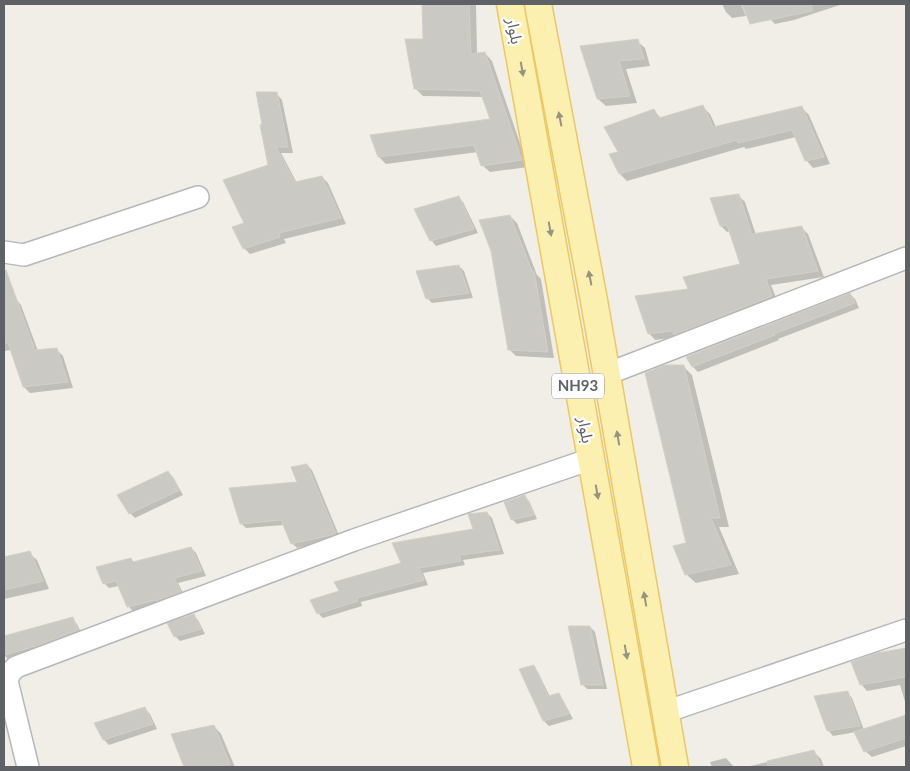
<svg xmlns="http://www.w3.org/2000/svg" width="910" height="771" viewBox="0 0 910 771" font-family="Lato,'Noto Sans Arabic',sans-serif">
<rect width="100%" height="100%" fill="#f0eee7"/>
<g fill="#0003">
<polygon points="423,4 476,4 477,54 485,53 492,61 528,167 490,172 482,165 478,152 386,164 379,157 492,120 484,97 423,96 416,89 424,41"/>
<polygon points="722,4 741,4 746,16 732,18 726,12"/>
<polygon points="768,4 840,4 840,5 794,20 775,24 770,19"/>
<polygon points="637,41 645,48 650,66 626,69 637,103 606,106 598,99 581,47"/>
<polygon points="276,93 282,100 293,153 281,153 297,183 322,177 328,183 346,224 284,239 286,243 250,254 244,248 246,224 270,166"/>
<polygon points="702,106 710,114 716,127 801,107 809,115 830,164 813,168 806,160 796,137 746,149 744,147 627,181 620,174 619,153 654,111 661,118"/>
<polygon points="738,195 745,202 756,235 802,228 808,234 824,277 771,285 778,303 678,337 655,340 649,333 690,290 742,265 731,231 727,232 721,226"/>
<polygon points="458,197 463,202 478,233 436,246 431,240"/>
<polygon points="510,216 517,223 537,275 541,279 554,358 516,356 509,349"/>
<polygon points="459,266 464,271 473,298 432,303 427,298"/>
<polygon points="850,294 855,299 859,308 778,339 779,340 698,372 693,367 688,357"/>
<polygon points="15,298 21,305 38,351 56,349 63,356 73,388 30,393 24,387 12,350 4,351 4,300"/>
<polygon points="683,366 692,375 729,527 719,527 739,574 696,583 686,574 687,544"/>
<polygon points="307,465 312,470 340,538 297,548 292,543 284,525 246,528 241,523 299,483"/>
<polygon points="168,472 173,477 183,495 135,518 130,513"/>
<polygon points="524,496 529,501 537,519 517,524 512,519"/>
<polygon points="487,513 492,518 504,554 463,560 465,565 423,573 428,585 361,602 362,606 323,618 318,613 340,592 475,530"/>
<polygon points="191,548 196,553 206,576 178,583 185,597 133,611 128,606 119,586 109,588 104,583 131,560 134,563"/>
<polygon points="29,553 37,560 49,589 4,599 4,559"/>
<polygon points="193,615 198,620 205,634 180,641 175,636"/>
<polygon points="72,619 77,624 82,635 45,649 8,659 4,655 4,637"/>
<polygon points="590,627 595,632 607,689 587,689 582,684"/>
<polygon points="902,650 906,654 906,705 900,685 867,691 861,684"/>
<polygon points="533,667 538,672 550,697 558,695 563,700 573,719 549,726 544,721"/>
<polygon points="847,693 852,698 864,730 906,716 906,746 872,757 865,751 856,732 833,736 828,730"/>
<polygon points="145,709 150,714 157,729 109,745 104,740"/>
<polygon points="214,726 221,734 235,767 186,767 173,735"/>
<polygon points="813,751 821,759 824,767 746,767"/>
<polygon points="726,758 734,767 712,767 710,762"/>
</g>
<g fill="#cbc9c4" stroke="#d4d0c5">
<polygon points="422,4 469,4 471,54 485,52 522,160 481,166 474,145 378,157 370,135 490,119 480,91 414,89 405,39 423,39"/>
<polygon points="742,4 812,4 812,11 750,24"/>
<polygon points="638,39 644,59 619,61 630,96 597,99 580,46"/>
<polygon points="256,92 277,92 288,147 276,147 295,182 322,176 341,218 279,233 280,237 243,249 232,227 244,223 223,180 268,165 260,125 262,124"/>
<polygon points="703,105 713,127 802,106 824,157 805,161 792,130 738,143 737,140 619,174 609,154 618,152 604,127 654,109 659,118"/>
<polygon points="739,194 752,234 802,226 818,271 766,279 772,296 674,335 672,331 648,334 635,296 688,289 683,277 740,264 727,225 720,226 710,198"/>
<polygon points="459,196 474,229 430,241 414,209"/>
<polygon points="510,215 532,271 534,271 548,352 508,350 491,251 479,220"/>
<polygon points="459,265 469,293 426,299 416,271"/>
<polygon points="6,270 35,350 57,348 68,382 23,387 8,343 4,344 4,271"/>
<polygon points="850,293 855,303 774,334 775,335 692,367 686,357"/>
<polygon points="665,365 684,365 720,518 711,518 731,565 685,575 673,546 686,543 645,373"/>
<polygon points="307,464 336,534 291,544 281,520 240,524 229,488 297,482 291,467"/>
<polygon points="168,471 180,490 129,514 117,495"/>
<polygon points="525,495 534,515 511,520 504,502"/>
<polygon points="487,512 500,550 459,555 461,561 419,568 424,580 357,598 358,601 317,614 310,600 339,591 334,582 401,563 392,543 473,529 468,514"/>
<polygon points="191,547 202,571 174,578 181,592 156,601 156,600 127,607 116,581 103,584 96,567 131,558 133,562"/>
<polygon points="30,551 43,581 4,590 4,557"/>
<polygon points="194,614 201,629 174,637 167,623"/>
<polygon points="73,617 78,630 40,645 4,655 4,636"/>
<polygon points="568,626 590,626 603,685 581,685"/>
<polygon points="906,648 906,677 860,685 851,662 877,653"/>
<polygon points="534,665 548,696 559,693 569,714 543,721 519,669"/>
<polygon points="848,691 860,726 827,731 814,696"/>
<polygon points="145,707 153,724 103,740 94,723"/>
<polygon points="906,715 906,738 864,752 854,732"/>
<polygon points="214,725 230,764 213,767 184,767 171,734"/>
<polygon points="814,750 821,767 768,767 767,761"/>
</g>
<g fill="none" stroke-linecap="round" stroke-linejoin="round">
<g stroke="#b4b7bb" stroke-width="24">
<g id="minor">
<polyline points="4,252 24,255 198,197"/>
<polyline points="607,374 906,258"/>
<polyline points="665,712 906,630"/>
<polyline points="28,767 7,681 10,673 16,667 354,540 591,459"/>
</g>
</g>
<g stroke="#ecc764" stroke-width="29">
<g id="major">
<polyline points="510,4 646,767"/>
<polyline points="538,4 593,295 675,767"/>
</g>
</g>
<use href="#minor" stroke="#fff" stroke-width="21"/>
<use href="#major" stroke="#fcf0b0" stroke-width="26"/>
</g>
<defs><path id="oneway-solid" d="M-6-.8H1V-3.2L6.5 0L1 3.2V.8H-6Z" transform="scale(1.25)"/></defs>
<g fill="#959480">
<use href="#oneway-solid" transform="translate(522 69) rotate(80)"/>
<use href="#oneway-solid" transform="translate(560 119) rotate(-101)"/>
<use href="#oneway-solid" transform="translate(550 229) rotate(80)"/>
<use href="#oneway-solid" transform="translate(590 278) rotate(-101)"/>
<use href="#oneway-solid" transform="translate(618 438) rotate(-100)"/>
<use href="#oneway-solid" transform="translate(597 492) rotate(80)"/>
<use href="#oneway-solid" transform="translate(645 599) rotate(-100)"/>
<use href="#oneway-solid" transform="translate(626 652) rotate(80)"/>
</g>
<g text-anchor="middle" stroke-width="4.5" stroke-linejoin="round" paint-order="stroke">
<rect fill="#fff" stroke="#8e9194" stroke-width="1" x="552" y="373.5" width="52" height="25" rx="4"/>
<g font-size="15" font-weight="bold" fill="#5e6266">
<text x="578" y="391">NH93</text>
</g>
<g font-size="16" fill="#5e6266" stroke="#fff">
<text transform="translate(515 31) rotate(79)" y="6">بلوار</text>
<text transform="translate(586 430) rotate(80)" y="6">بلوار</text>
</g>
</g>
<rect width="910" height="771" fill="none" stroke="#5e6266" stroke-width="10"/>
</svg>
